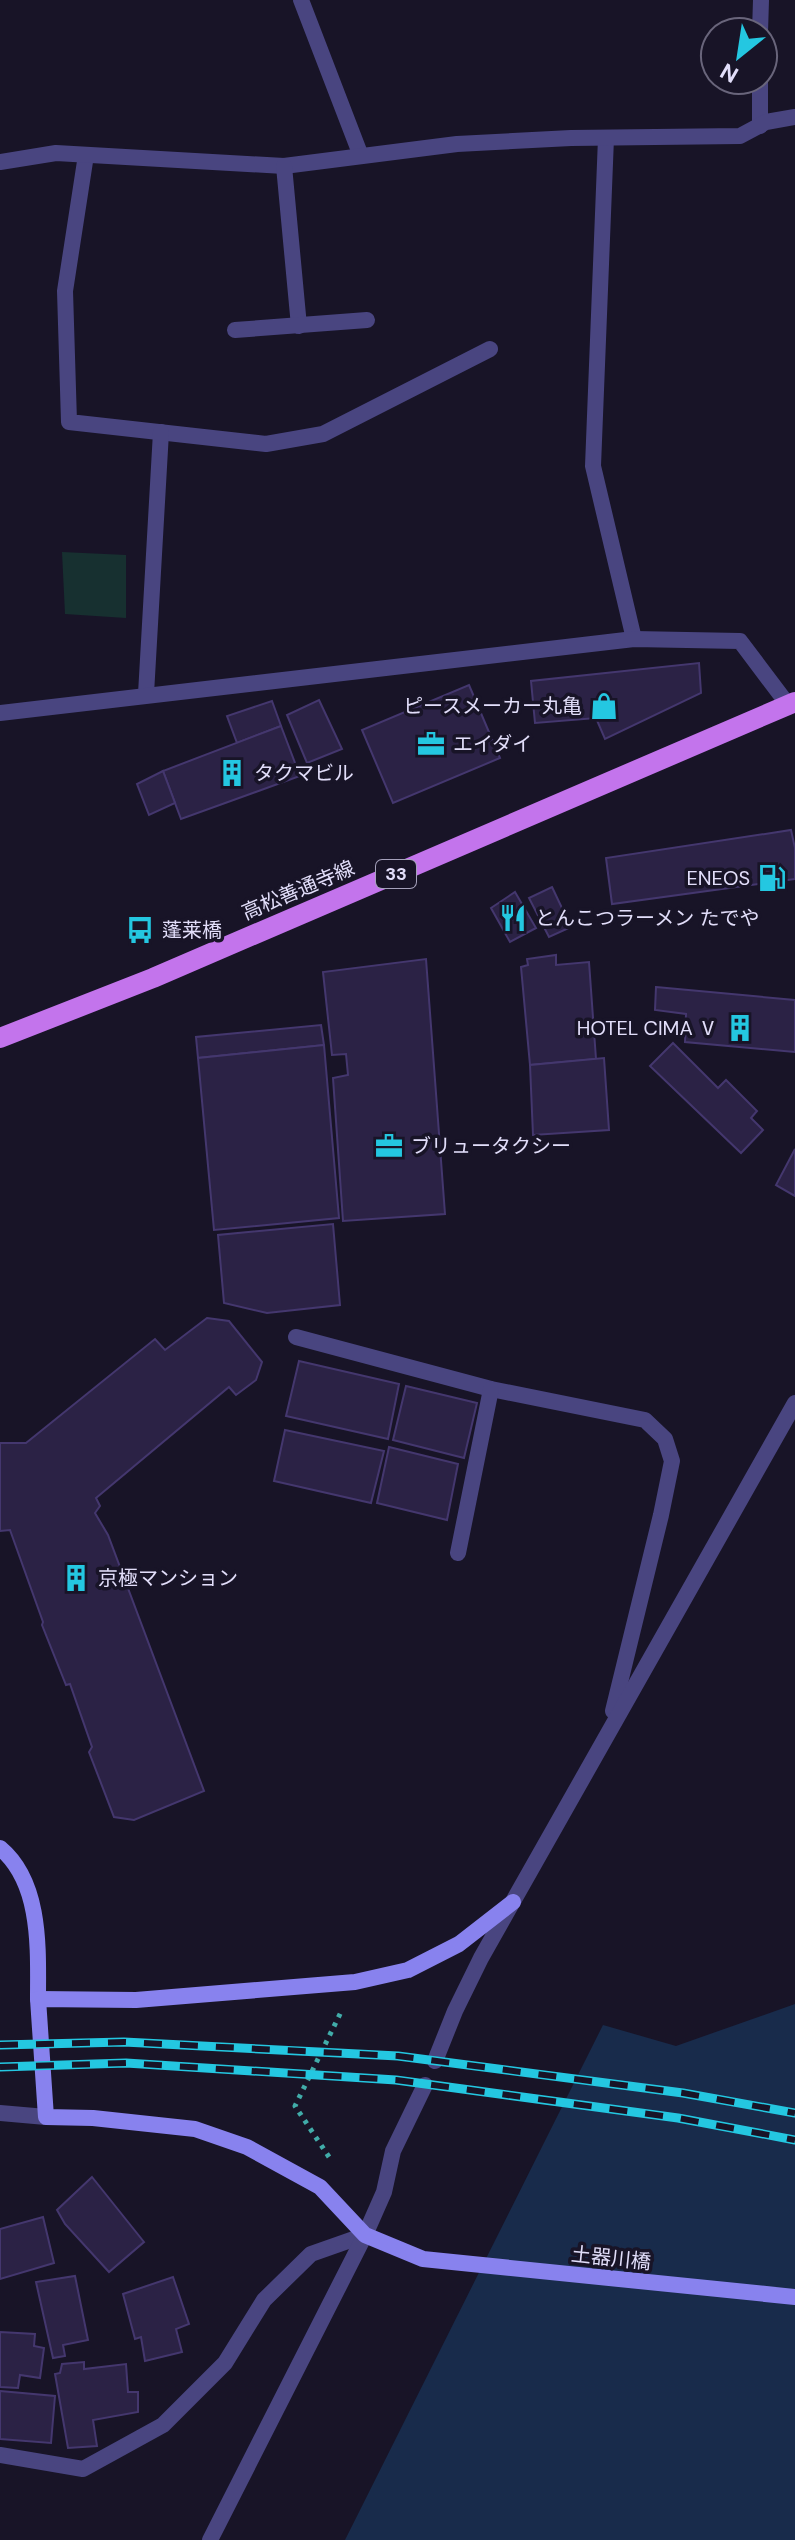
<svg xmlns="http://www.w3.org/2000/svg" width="795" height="2540" viewBox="0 0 795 2540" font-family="'DM Sans','Noto Sans JP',sans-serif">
<rect width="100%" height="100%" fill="#181427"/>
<polygon fill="#173030" points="62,552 126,555 126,618 65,614"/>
<polygon fill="#182b4b" points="795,2004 795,2540 345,2540 603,2025 676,2046"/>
<g fill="#2b2245" stroke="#44376e" stroke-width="2">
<polygon points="699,663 701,693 605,739 596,718 535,723 531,681"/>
<polygon points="469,685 500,758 393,803 362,730"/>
<polygon points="319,700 342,749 307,763 287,715"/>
<polygon points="272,701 281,726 237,743 227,716"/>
<polygon points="281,726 300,776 181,819 163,771"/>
<polygon points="163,771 175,803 149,815 137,784"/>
<polygon points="791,830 795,848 795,879 612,904 606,858"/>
<polygon points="552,887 571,927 549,937 529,898"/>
<polygon points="515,892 536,928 510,942 491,908"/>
<polygon points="556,955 556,965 589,962 596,1059 530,1065 521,967 528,965 527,959"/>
<polygon points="426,959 445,1214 343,1221 333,1078 348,1075 346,1054 332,1055 323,972"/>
<polygon points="656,987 795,1000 795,1052 685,1042 686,1014 655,1010"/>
<polygon points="321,1025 324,1045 198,1058 196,1037"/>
<polygon points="673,1043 718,1088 726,1080 757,1111 751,1118 763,1130 741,1153 650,1066"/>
<polygon points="324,1045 339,1218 214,1230 198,1058"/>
<polygon points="604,1058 609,1130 533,1135 530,1065"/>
<polygon points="795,1149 795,1196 776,1185"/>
<polygon points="333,1224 340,1305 267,1313 224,1303 218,1235"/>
<polygon points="207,1318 229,1321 262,1362 256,1380 236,1395 229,1387 96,1498 100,1506 95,1513 108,1535 204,1791 134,1820 114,1817 89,1752 92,1747 70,1684 66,1685 42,1625 43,1622 10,1530 0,1531 0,1443 26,1443 155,1339 165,1350"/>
<polygon points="299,1361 399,1384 388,1439 286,1416"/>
<polygon points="406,1386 477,1403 464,1458 393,1440"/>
<polygon points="285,1430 384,1451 371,1503 274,1481"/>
<polygon points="389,1447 458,1464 447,1520 377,1503"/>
<polygon points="92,2177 144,2242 109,2272 65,2224 57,2210"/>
<polygon points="43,2217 54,2263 0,2279 0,2229"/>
<polygon points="75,2276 88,2340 63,2345 65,2356 53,2358 36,2282"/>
<polygon points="173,2277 189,2324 176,2329 182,2352 145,2361 141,2337 135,2339 123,2294"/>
<polygon points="0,2332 35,2334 34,2346 44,2348 40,2378 20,2375 18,2388 0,2387"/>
<polygon points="84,2362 84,2369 126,2364 128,2392 138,2392 138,2412 93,2420 97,2446 68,2448 55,2374 60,2373 62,2364"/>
<polygon points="0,2391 55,2396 51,2443 0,2439"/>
</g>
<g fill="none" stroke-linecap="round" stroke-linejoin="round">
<polyline stroke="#41aca9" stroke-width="5" stroke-dasharray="4 6" stroke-linecap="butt" points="329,2157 295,2106 341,2012"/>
<g stroke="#494580" stroke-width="16">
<polyline points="301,0 361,156"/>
<polyline points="760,32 761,0"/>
<polyline points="760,126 760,80"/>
<polyline points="606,138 593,466 634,639"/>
<polyline points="86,155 65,291 69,422 266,444 323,434 490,349"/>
<polyline points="0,162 56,153 284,166 457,144 571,138 740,136 766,122 795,117"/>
<polyline points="284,166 299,326"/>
<polyline points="235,330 367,320"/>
<polyline points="146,694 161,432"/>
<polyline points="0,713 634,639 740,641 789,706"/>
<polyline points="296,1337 491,1389 645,1420 665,1439 672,1461 661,1515 613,1711"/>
<polyline points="458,1553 491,1389"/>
<polyline points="435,2061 455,2011 481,1958 795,1403"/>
<polyline points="0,2113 46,2117"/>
<polyline points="0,2455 83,2469 163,2425 225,2363 264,2300 311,2254 365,2235"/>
<polyline points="210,2540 365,2235 384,2192 393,2151 425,2085"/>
</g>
<g stroke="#8882ee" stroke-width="16">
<path d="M 0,1848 C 42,1883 38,1950 38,1999"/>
<polyline points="513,1902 459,1944 408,1970 355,1982 136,2000 38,1999 46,2117 93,2118 195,2129 247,2147 320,2187 365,2235 423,2259 795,2297"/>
</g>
<polyline stroke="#c374ec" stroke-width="20" points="0,1038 153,978 795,702"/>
<g stroke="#24c7e1" stroke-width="9">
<g id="rail">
<polyline points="0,2045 124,2042 398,2056 683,2093 795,2113"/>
<polyline points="0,2067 126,2063 396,2080 678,2118 795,2140"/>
</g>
</g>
<use href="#rail" stroke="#181427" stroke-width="6" stroke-dasharray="18" stroke-linecap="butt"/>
</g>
<defs>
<g id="shop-bare" transform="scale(2.16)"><path d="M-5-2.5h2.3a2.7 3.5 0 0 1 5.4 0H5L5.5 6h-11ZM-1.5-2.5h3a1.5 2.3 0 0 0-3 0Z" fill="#24c7e1" stroke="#181427" stroke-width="2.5" paint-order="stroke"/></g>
<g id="office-bare" transform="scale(2.16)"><path d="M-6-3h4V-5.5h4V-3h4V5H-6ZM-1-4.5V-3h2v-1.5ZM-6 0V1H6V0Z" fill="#24c7e1" stroke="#181427" stroke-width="2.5" paint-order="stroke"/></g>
<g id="building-bare" transform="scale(2.16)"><path d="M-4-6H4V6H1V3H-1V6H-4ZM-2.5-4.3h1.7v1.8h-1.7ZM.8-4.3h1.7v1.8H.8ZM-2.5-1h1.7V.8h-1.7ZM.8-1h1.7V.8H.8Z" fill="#24c7e1" stroke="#181427" stroke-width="2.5" paint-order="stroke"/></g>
<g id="fuel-bare" transform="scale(2.16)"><path d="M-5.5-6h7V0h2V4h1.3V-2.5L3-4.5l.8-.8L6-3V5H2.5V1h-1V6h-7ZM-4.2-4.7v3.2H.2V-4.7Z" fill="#24c7e1" stroke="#181427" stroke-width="2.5" paint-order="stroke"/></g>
<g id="restaurant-bare" transform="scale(2.16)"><path d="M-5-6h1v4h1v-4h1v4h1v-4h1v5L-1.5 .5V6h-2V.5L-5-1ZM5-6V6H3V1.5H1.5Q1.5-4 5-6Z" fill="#24c7e1" stroke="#181427" stroke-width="2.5" paint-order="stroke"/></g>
<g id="bus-bare" transform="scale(2.16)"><path d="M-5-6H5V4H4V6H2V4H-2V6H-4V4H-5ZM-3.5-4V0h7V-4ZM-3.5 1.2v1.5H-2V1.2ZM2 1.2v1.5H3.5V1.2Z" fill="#24c7e1" stroke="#181427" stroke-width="2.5" paint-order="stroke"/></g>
</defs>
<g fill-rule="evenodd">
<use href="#shop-bare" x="604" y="706"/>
<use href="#office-bare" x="431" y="744"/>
<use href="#building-bare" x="232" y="773"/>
<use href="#fuel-bare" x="772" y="878"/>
<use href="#restaurant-bare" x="513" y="918"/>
<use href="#bus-bare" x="140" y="930"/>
<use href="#building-bare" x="740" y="1028"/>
<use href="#office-bare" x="389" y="1146"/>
<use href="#building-bare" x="76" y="1578"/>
</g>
<g text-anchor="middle" stroke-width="7" stroke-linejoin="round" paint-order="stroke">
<rect fill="#181427" stroke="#a5a1bb" stroke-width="2" x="376" y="860" width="40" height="28" rx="6"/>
<g font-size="18" font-weight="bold" fill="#e2defa">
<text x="396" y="880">33</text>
</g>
<g font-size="20" fill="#e2defa" stroke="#181427" text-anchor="start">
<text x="582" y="713" text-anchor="end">ピースメーカー丸亀</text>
<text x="453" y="751">エイダイ</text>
<text x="254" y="780">タクマビル</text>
<text x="750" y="885" text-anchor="end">ENEOS</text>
<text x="535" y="925">とんこつラーメン たでや</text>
<text x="162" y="937">蓬莱橋</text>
<text x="718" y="1035" text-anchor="end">HOTEL CIMA Ⅴ</text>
<text x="411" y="1153">ブリュータクシー</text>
<text x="98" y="1585">京極マンション</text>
</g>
<g font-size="20" fill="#e2defa" stroke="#181427">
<text transform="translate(298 890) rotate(-23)" y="7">高松善通寺線</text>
<text transform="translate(611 2258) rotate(6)" y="7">土器川橋</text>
</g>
</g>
<g transform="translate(739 56) rotate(210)"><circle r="38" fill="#181427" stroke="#69657b" stroke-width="2"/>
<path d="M0-6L14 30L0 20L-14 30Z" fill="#24c7e1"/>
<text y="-12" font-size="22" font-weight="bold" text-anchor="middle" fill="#e2defa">N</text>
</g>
</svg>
